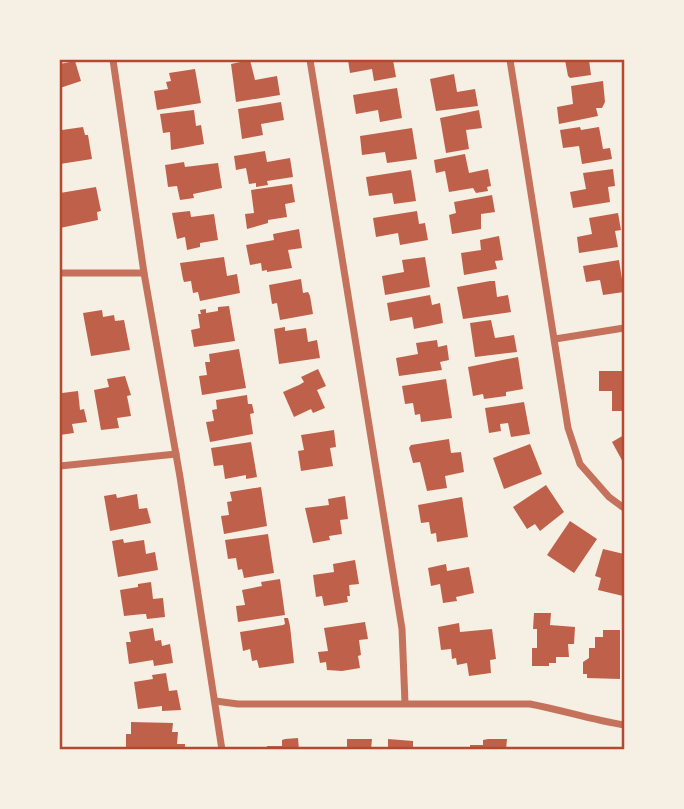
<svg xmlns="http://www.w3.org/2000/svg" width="684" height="809" viewBox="0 0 684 809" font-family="Karla,sans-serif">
<rect width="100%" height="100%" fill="#f6efe4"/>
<g fill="#bf614a">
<polygon points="250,60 255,80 277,76 280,95 236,102 231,64"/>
<polygon points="348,60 393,60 396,77 374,81 372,69 350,73"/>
<polygon points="565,60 589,60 591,75 570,78 568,76"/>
<polygon points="75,61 81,81 60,88 60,64"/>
<polygon points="195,69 201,103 157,110 154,91 168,89 166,82 171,81 169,73"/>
<polygon points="454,74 457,92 475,89 478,106 436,111 430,79"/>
<polygon points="603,81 605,102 602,108 596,108 598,116 559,124 557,107 573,104 571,86"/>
<polygon points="397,88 402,118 380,122 378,110 356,114 353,95"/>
<polygon points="281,102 284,120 261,124 263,135 242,139 238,109"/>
<polygon points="194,110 196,126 201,125 204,144 171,150 170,132 163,133 160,114"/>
<polygon points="479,110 482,128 466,130 469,149 446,153 440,118"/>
<polygon points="60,124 62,130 83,127 85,135 88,135 92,159 60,164"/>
<polygon points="580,127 581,130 599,127 603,149 610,148 612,159 582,164 579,146 563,148 560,130"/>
<polygon points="412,128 417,159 387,163 385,152 362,155 360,136"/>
<polygon points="265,151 267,162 290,158 293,177 267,181 268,185 256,187 256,183 249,184 246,168 236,170 234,156"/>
<polygon points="465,154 469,173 488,169 491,186 487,187 488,191 476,193 473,188 449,192 445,171 436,173 434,160"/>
<polygon points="184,162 185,167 218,163 222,188 193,194 194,198 180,200 177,186 168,187 165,165"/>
<polygon points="613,169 615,186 608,187 610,202 573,208 570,192 586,189 583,173"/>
<polygon points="411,170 416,201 394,204 392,193 369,196 366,177"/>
<polygon points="292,184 295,202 285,204 287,217 268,220 268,223 247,229 245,214 254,213 251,190"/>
<polygon points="96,187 101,211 97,212 98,220 60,228 60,193"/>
<polygon points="492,195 495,212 481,214 481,229 452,234 449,215 456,213 454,202"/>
<polygon points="190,211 191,217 214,214 218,240 200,243 200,247 187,250 185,237 177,239 172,213"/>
<polygon points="417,211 419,224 425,223 428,240 400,245 398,233 376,237 373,218"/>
<polygon points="618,213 621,230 615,231 618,247 579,253 577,237 592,234 589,218"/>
<polygon points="299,229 302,248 288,250 292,268 267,272 267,270 262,271 261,263 250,265 246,245 274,240 273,234"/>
<polygon points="499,236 503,260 495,261 497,269 464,275 461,253 481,250 480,240"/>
<polygon points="224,257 227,276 237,274 240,293 200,301 198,292 193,293 191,281 184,282 183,279 180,263"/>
<polygon points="425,257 430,287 385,295 382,276 404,272 402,260"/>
<polygon points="619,260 624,292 603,295 600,280 586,282 583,266"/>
<polygon points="301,279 303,293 308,292 310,296 313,314 280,320 277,303 272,304 269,285"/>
<polygon points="490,281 495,281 497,297 508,295 511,312 463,319 457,287"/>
<polygon points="430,295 432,305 440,303 443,323 414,329 412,317 390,321 387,303"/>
<polygon points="229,306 235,341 194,347 191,330 200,328 198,314 201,314 200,310 206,309 206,313 218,311 218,307"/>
<polygon points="102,310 103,317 114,315 115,321 124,320 130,350 91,356 83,313"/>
<polygon points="491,320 495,338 514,335 517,352 475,357 470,323"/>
<polygon points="285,327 285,331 306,328 308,342 317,340 320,358 279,364 274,329"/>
<polygon points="437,340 438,347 447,345 449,360 440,362 442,370 399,376 396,358 418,354 416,343"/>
<polygon points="239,349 246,388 202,395 199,376 207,375 205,362 210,362 209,354"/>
<polygon points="518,357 523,389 506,392 506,396 484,399 483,394 473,396 468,367"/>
<polygon points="318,369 326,386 317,390 325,408 313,413 311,409 294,417 283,392 299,385 304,382 301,377"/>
<polygon points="599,371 624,371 624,411 612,411 612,391 599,391"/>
<polygon points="125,376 131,395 127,396 131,416 117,418 119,428 101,430 94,390 109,387 107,379"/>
<polygon points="446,379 452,418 421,422 420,414 415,415 413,403 405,404 402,386"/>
<polygon points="60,387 62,393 78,391 80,410 84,409 87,422 72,424 74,433 60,435"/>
<polygon points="247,395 248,404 252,404 254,413 250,414 253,434 210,442 206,422 214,421 212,410 217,409 216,400"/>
<polygon points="524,402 530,434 511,437 508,423 500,424 501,431 489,433 485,408"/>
<polygon points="334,430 336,447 330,448 333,466 301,471 298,451 304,450 301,435"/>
<polygon points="624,435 624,464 612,442"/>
<polygon points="449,439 451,453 461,452 464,472 445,476 447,488 427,491 420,462 413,463 409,448 411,445"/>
<polygon points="251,442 257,477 246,479 246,475 225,479 223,465 214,466 211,448"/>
<polygon points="530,444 542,474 504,489 493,458"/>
<polygon points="546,485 564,512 540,531 535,524 527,529 513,507"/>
<polygon points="261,487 267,526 224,534 221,516 229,515 227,502 232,501 230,492"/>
<polygon points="116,494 117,498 137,494 139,509 147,508 151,523 110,531 104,496"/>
<polygon points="345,496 348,519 340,520 342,534 329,536 330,540 313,543 305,508 329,505 328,499"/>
<polygon points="462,497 468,537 437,542 436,533 431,534 429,522 421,523 418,505"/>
<polygon points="570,521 597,539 574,573 547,555"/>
<polygon points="268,534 274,573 244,578 242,569 238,570 236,558 228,559 225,540"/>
<polygon points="123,539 124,543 144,540 146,554 155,552 158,570 118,577 112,541"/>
<polygon points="603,549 624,554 623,596 598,590 601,578 595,576"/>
<polygon points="355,560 359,584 349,585 350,596 347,596 348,602 324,606 322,596 316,597 313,575 334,572 333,564"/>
<polygon points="446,564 447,571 469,567 474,593 456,597 457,601 443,603 440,584 431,586 428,568"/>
<polygon points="280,579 285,615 238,622 236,606 245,605 242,590 262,586 261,582"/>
<polygon points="151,582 153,599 163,598 165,617 147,619 146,614 143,614 124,616 120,590 138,587 138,584"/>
<polygon points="534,613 551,613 550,625 575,627 574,644 568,644 569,657 556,657 556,663 549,663 549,666 532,666 532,648 537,648 537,629 533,629"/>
<polygon points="284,618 288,618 290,626 294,663 259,668 257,660 252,661 250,649 243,651 240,632 283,625 285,624"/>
<polygon points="365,622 368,639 359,640 361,655 358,656 360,668 342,671 327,670 326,662 320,663 318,652 328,651 324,628"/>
<polygon points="459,623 460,632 492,629 496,659 490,660 491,673 469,676 467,663 457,665 456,658 452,659 451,649 441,650 438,627"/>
<polygon points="153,628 155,641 161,640 162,646 170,644 173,663 154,666 153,660 129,664 126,642 131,642 129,632"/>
<polygon points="603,630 620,630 620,679 587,678 587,674 583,674 583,662 589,658 589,648 595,648 595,637 603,637"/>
<polygon points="166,673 169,691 177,690 181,710 162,711 162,706 138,709 134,682 153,679 152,675"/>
<polygon points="131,722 173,723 172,732 178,732 177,744 185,744 185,750 126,750 126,734 131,734"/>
<polygon points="298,738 299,750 267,750 267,746 282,746 282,740 285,739"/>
<polygon points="347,739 372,739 371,750 347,750"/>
<polygon points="388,739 413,741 413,750 388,750"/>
<polygon points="488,739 507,739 506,750 470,750 470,745 483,745 483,740"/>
</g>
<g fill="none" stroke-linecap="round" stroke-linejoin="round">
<g stroke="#c5725c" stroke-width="7">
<polyline points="113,60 144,273 180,477 222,750"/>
<polyline points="310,60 402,629 405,703"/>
<polyline points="510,60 568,428 580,464 609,497 624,508"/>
<polyline points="60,273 144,273"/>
<polyline points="555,339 624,328"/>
<polyline points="60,466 176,454"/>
<path d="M 215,701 L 238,704 L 530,704 C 562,710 592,720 624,725"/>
</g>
</g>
<rect width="684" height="809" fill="none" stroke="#f6efe4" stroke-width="122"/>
<rect x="61" y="61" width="562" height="687" fill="none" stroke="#b5482f" stroke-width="2.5"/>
</svg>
